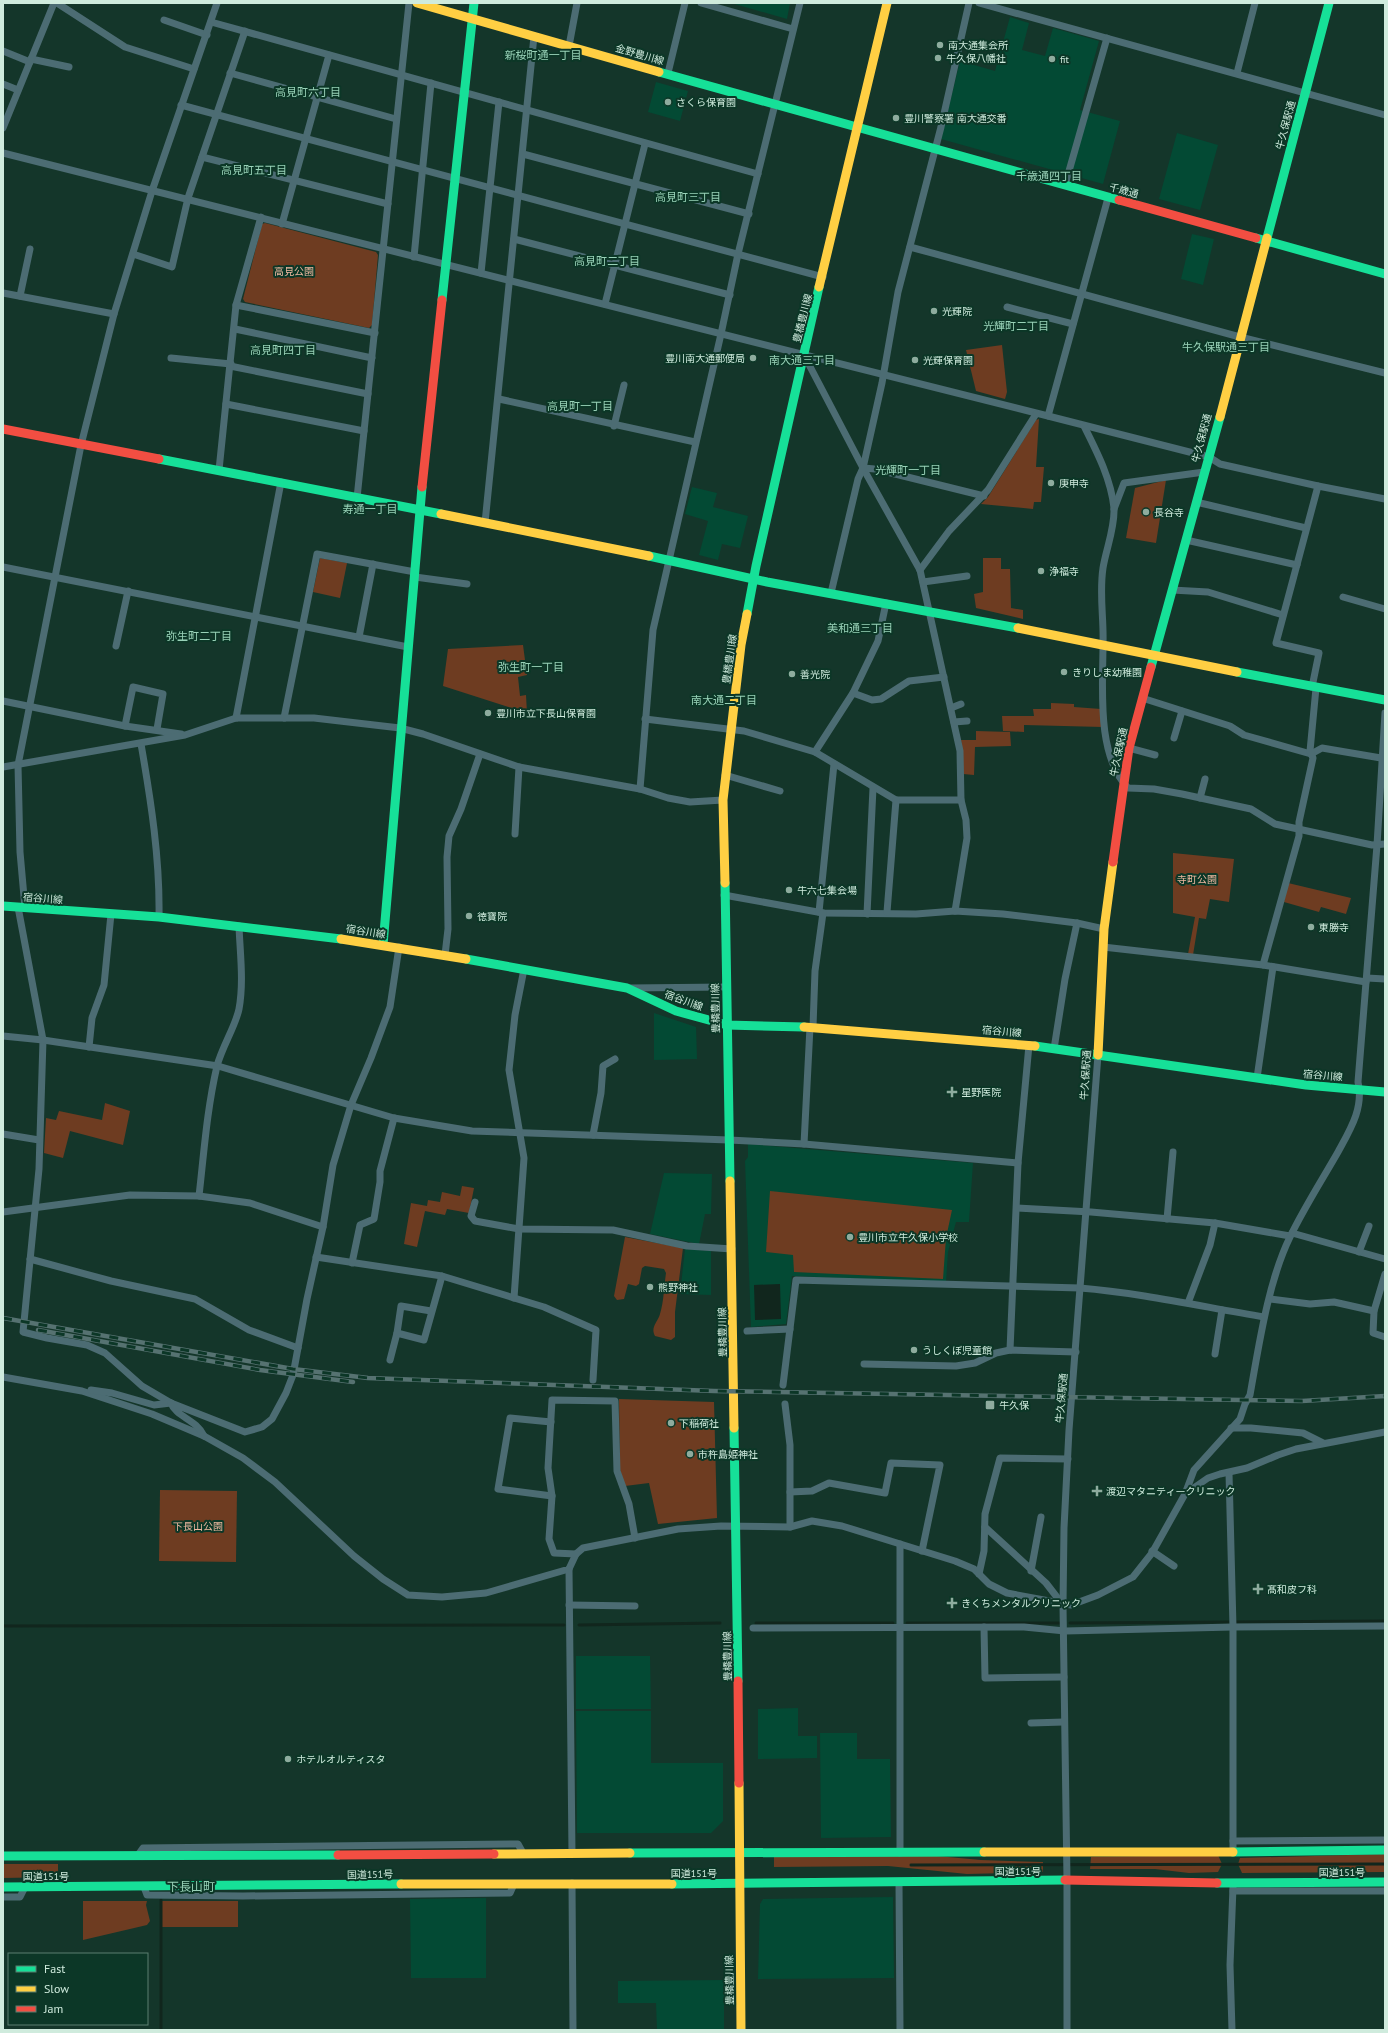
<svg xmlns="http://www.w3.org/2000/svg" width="1388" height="2033" viewBox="0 0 1388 2033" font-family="'PT Sans','Noto Sans JP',sans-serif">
<rect width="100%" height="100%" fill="#14362a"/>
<g fill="#034a34">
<polygon points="731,3 790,3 787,19"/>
<polygon points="1010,17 1029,23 1022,50 1045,56 1053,28 1099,41 1080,110 1120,121 1103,184 941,139 960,61 995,71"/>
<polygon points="656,82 688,91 680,121 648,112"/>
<polygon points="1177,133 1218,145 1200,210 1159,199"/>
<polygon points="1192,234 1214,239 1203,285 1181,279"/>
<polygon points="692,487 717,493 713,507 748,516 740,548 722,544 718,560 699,555 708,521 685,514"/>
<polygon points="654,1013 696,1027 697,1059 654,1060"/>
<polygon points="748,1144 973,1163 969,1222 956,1222 948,1252 946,1282 792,1276 786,1324 751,1327 745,1161 748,1157"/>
<polygon points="664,1173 712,1174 711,1214 705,1214 699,1244 650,1234"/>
<polygon points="685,1249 711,1251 711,1295 680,1294"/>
<polygon points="576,1656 650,1656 651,1709 576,1709"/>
<polygon points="798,1708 798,1736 817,1736 817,1758 758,1759 758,1709"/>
<polygon points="576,1711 651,1711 651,1763 723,1763 723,1821 711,1833 577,1833"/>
<polygon points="820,1733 857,1733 857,1759 890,1759 891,1837 821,1838"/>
<polygon points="893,1897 894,1978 758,1979 760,1904 763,1899"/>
<polygon points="486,1898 486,1978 411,1978 410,1899"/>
<polygon points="724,1980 724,2030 657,2030 656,2003 618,2003 618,1981"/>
</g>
<g fill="#6e3c21">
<polygon points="265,223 376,252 378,255 372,325 369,328 245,302 243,299 262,224"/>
<polygon points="1002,345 1007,392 1005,399 976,391 966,350"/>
<polygon points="1039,419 1036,467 1044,467 1041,502 1034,502 1033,509 981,504 988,497 1036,420"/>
<polygon points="1166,480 1156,543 1126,538 1135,488"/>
<polygon points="320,558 347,563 340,598 313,592"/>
<polygon points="983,558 1001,558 1001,569 1010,569 1011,608 1023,610 1023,619 976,608 974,594 983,592"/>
<polygon points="523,645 527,675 518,677 520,696 526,695 527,713 443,686 448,649"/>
<polygon points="1051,703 1074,704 1074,707 1101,709 1103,727 1024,725 1024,732 1003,731 1002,716 1034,716 1033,709 1051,709"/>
<polygon points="976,731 1010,732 1011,746 975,747 974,775 963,774 961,740 976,740"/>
<polygon points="1173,853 1234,859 1229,902 1210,899 1206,919 1199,918 1193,955 1188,954 1195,917 1173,913"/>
<polygon points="1288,883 1351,898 1346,914 1321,907 1319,912 1284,902"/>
<polygon points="105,1103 130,1111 123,1145 70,1131 63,1158 44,1153 46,1118 56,1120 59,1111 102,1120"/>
<polygon points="462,1186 474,1188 469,1213 447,1209 445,1215 425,1211 417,1247 404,1244 411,1203 427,1206 428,1200 440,1202 442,1192 460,1196"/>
<polygon points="770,1191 952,1210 946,1238 943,1279 794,1272 793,1255 766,1252"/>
<path d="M 625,1237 L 683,1248 L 675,1312 L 675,1337 L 671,1340 L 655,1336 C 650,1327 658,1322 660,1314 C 664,1301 664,1286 666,1273 L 664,1269 L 645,1266 L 642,1268 L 639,1284 L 636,1286 L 628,1284 L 624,1299 L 617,1300 L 614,1296 Z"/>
<polygon points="619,1399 714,1402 717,1518 658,1524 649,1483 625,1486 620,1470"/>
<polygon points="160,1490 237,1491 236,1562 159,1561"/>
<polygon points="1385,1854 1385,1872 1242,1873 1238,1864 1240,1858"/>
<polygon points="926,1855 981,1860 1043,1862 1043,1872 967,1874 888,1866 774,1867 774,1857"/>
<polygon points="1218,1855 1222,1864 1218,1872 1189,1873 1155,1869 1090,1869 1091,1857"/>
<polygon points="3,1864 58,1864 58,1877 3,1878"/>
<polygon points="83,1901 147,1901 146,1905 150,1921 147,1925 83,1940"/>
<rect x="162" y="1901" width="76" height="26"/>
</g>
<polygon fill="#11261d" points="780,1284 781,1319 755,1320 754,1285"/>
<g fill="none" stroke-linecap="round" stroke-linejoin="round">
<g stroke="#11261d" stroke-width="3">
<polyline points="756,1623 893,1623"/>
<polyline points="907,1623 1059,1623"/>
<polyline points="1070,1623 1385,1621"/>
<polyline points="579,1625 720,1623"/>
<polyline points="3,1626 564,1625"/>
<polyline points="911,1865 1385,1864"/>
<polyline points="161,1900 161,2030"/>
</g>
<g stroke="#4c6c73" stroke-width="7">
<polyline points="57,3 125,47 194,69"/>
<polyline points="701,3 793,29"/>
<polyline points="979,3 1385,115"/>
<polyline points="164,20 207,35"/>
<polyline points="211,22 758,174"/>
<polyline points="569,46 577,3"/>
<polyline points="3,51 30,62"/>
<polyline points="31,59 69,67"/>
<polyline points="230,73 396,119"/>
<polyline points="668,73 685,3"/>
<polyline points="1237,73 1255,3"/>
<polyline points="3,84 18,90"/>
<polyline points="181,105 823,277"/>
<polyline points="3,128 54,3"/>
<polyline points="3,153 1048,416 1209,457 1220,464 1318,486 1385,499"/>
<polyline points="523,154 749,214"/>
<polyline points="202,157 388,204"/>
<polyline points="1065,185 1107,38"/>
<polyline points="282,224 329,55"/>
<polyline points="514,239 730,295"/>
<polyline points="910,247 1240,337 1385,373"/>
<polyline points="133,254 172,267 188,198 245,31"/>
<polyline points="414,257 431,83"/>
<polyline points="481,273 499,102"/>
<polyline points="3,293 114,314"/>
<polyline points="20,296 30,249"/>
<polyline points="605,304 645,144"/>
<polyline points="236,305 375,333"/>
<polyline points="1007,307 1073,324"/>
<polyline points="235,329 372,358"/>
<polyline points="804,355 863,468 920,570 960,751 961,800 966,820 967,838 955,911"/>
<polyline points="171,358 231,364"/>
<polyline points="230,366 368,394"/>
<polyline points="499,399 695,442"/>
<polyline points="226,404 364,431"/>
<polyline points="1048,416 1108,198"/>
<polyline points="614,426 624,385"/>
<path d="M 1084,426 C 1097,452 1111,479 1114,508 C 1115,528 1106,549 1103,568 C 1099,594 1104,619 1103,644 C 1103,687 1096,755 1128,788 L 1154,789 L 1182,794 L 1251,809 L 1275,824 L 1372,845 L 1385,844"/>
<polyline points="863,468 875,469 984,496"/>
<polyline points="219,470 236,305 261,217"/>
<polyline points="357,498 409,3"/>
<polyline points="1196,502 1306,528"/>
<polyline points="1114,509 1124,483 1204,472"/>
<polyline points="485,523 534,36"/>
<polyline points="1186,540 1297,565"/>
<polyline points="3,567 408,647"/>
<polyline points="920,570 949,531 988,490 1036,414"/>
<polyline points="415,577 467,584"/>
<polyline points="923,582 967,576"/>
<polyline points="1172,590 1208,592 1283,615"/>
<polyline points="831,593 858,479 863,468 882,383 898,292 941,127 969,3"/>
<polyline points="1343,597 1385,609"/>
<polyline points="359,637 373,564"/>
<polyline points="116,646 128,591"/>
<polyline points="1312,687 1319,653 1276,643 1318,486"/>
<polyline points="853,693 872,700 881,699 909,681 944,677"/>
<polyline points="1142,698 1230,726 1244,735 1311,754 1322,748 1381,758"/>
<polyline points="3,701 125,726 181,734"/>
<polyline points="951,708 961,704"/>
<polyline points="236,718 281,482"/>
<polyline points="284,718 317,554 415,572"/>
<polyline points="645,719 744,731 815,752 896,800 961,800"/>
<polyline points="954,722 967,721"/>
<polyline points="125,726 133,687 163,694 157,729"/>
<polyline points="1174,738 1182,711"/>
<path d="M 141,744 C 151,801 160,859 159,917"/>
<polyline points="1129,748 1155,755"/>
<polyline points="815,752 853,693 878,641 886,603"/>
<polyline points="3,767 185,735 236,718 314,718 400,728 423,734 519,767 640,789 668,798 690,802 723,800"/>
<polyline points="725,775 780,791"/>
<polyline points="640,789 653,630 721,334 738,254 800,3"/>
<polyline points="1200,798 1205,779"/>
<polyline points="515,834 519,767"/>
<polyline points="724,895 823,913 916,914 955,911 1003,914 1077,923 1104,929"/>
<polyline points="18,907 43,1040 39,1169 23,1332 47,1338 87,1345 105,1353 142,1386 171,1403"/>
<polyline points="25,908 20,852 18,765 81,445 114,314 152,191 217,3"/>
<polyline points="819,912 834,764"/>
<polyline points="887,912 896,800"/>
<polyline points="867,914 873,788"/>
<polyline points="1103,947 1263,965 1366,982"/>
<polyline points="445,955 448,929 447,857 449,836 461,809 480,754"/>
<polyline points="1263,965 1299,836 1299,822 1313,758 1310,751 1316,688"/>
<polyline points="1367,978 1385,979"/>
<polyline points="629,988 726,987"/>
<polyline points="813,1027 815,971 823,913"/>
<polyline points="3,1036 43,1040 218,1066 394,1118 472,1131 729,1140 804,1144 1018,1163"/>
<polyline points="89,1047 92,1018 104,985 111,914"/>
<polyline points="1054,1049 1065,979 1077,923"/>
<polyline points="1257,1078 1273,967"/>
<polyline points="3,1134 39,1140"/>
<polyline points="593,1135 601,1093 603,1066 615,1059"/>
<polyline points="804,1144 810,1027"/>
<path d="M 199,1196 C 204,1152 207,1109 217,1066 C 222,1047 236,1025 239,1009 C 244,982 240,953 239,926"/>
<polyline points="475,1202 471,1216 475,1221 519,1229 613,1230 687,1246 732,1249"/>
<polyline points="1017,1208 1091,1212 1215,1223 1290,1236"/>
<polyline points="3,1212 130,1195 199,1196 250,1203 323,1227"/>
<polyline points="1167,1219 1173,1152"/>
<polyline points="1292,1233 1385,1259"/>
<polyline points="1359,1252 1369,1226"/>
<polyline points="316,1257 442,1276 544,1307 596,1330 593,1380"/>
<polyline points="30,1259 111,1281 195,1299 249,1330 298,1348"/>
<polyline points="352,1263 360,1225 374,1219 380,1182 380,1171 394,1118"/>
<polyline points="1385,1274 1374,1311 1373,1333 1385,1337"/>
<polyline points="514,1298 524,1158 509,1070 515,1015 524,969"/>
<polyline points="1270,1299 1310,1304 1334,1302 1374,1311"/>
<polyline points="1188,1303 1210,1245 1215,1223"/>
<polyline points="747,1331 790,1329"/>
<polyline points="397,1333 401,1306 431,1311"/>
<polyline points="1010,1350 1018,1163 1029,1045"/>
<polyline points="1215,1354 1222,1310"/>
<polyline points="390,1360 397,1333 424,1340 442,1276"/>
<polyline points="864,1364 956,1366 975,1363 996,1353 1010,1350 1076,1352"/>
<polyline points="3,1377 82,1391 152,1414 204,1436 243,1458 275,1482 354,1556 383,1579 408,1595 442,1597 486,1593 569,1569 576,1554 583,1548 678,1529 721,1526 790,1527 812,1521 842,1526 955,1561 974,1569 989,1584 1007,1593 1071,1605 1098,1595 1133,1577 1152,1553 1185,1494 1208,1478 1220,1474 1247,1468 1278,1455 1296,1449 1385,1432"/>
<path d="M 783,1385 L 796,1280 L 1080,1288 C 1142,1293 1203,1307 1264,1317"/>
<polyline points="91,1390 112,1393 154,1405 171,1403"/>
<polyline points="785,1404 790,1445 790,1527"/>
<polyline points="551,1422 510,1418 498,1489 552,1496"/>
<polyline points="1231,1428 1251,1428 1303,1433 1323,1443"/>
<path d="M 204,1436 C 196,1419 176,1417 171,1403 L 245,1432 L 262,1427 L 272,1419 L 286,1393 L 293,1375 L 307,1299 L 323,1227 L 333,1165 L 351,1105 L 371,1058 L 390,1007 L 399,947"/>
<polyline points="1229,1473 1233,1627 1233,1851"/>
<polyline points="790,1492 812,1491 829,1483 885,1493 891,1463 940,1465 922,1551"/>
<path d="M 1185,1494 L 1194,1470 L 1240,1419 L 1245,1404 L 1250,1395 C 1259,1345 1268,1282 1290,1237 C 1304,1208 1322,1180 1338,1152 C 1350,1130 1364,1108 1358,1082 L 1377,845 L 1385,713"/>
<polyline points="985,1527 1046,1583 1063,1605"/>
<polyline points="900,1544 900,1853"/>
<polyline points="1152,1551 1174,1566"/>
<polyline points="576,1554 554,1553 549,1539 552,1496 548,1468 552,1400 615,1401 617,1471 629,1504 635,1538"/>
<polyline points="569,1569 572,1853"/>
<polyline points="1031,1571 1041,1517"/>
<polyline points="979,1574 984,1551 985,1514 1000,1458 1068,1459"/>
<polyline points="569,1605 635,1606"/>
<polyline points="984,1627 985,1678 1064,1677"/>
<polyline points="753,1628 1024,1627 1065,1631 1233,1627 1385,1626"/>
<polyline points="1031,1723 1064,1722"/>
<polyline points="1233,1841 1385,1840"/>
<polyline points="138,1855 143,1848 518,1844 523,1853"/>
<polyline points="899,1882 900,2030"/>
<polyline points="572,1883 573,2030"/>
<polyline points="144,1887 147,1895 243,1896 510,1893 514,1884"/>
<polyline points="1233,1891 1385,1891"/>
<polyline points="3,1897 20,1897 25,1887"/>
<polyline points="1067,2030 1067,1880 1063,1605 1064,1528 1069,1430 1098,1055"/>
<polyline points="1232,2030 1230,1965 1233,1887"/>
</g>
<g stroke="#16e098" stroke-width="9">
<polyline points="659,72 1119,200"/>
<polyline points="1256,238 1385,274"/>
<polyline points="1267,238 1329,3"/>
<polyline points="442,300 474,3"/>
<polyline points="159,459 441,514"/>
<polyline points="649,556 767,582 1018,628"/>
<polyline points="747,614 756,566 819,287"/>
<polyline points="1151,667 1220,417"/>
<polyline points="1237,672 1385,700"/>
<polyline points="725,883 730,1181"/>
<polyline points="3,906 159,917 341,939"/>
<polyline points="383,945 422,487"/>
<polyline points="466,959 627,988 676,1011 727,1025 804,1027"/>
<polyline points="1035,1046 1306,1085 1385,1092"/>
<polyline points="734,1428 738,1681"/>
<polyline points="1233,1852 1385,1850"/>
<polyline points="630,1853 984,1852"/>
<polyline points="3,1856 338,1855"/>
<polyline points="1217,1883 1385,1882"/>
<polyline points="672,1884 1065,1880"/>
<polyline points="3,1887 401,1884"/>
</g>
<g stroke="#ffcf43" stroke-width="9">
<polyline points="417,3 659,72"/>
<polyline points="819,287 887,3"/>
<polyline points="1220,417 1267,238"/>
<polyline points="441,514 649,556"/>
<polyline points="1018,628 1237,672"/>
<polyline points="725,883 723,800 741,645 747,614"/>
<polyline points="341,939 466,959"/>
<polyline points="804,1027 1035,1046"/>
<polyline points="1098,1055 1104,929 1113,862"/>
<polyline points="730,1181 734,1428"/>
<polyline points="739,1783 741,2030"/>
<polyline points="984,1852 1233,1852"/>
<polyline points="494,1854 630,1853"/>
<polyline points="401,1884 672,1884"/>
</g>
<g stroke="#f24e42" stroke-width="9">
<polyline points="1119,200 1256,238"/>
<polyline points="3,429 159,459"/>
<polyline points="422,487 442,300"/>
<polyline points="1113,862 1129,748 1151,667"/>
<polyline points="738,1681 739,1783"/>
<polyline points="338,1855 494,1854"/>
<polyline points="1065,1880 1217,1883"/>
</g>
<g stroke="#567271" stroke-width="4.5">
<g id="rail">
<polyline points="3,1318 293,1369 368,1378 714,1391 1302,1401 1385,1396"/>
<polyline points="38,1330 260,1370 353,1382"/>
</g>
</g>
<use href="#rail" stroke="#0c3727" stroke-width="3" stroke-dasharray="9" stroke-linecap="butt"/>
</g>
<g fill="#8eac9e" stroke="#0c3727" stroke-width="1.5">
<circle cx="940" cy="45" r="4"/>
<circle cx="938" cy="58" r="4"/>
<circle cx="1052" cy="59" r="4"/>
<circle cx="668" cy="102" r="4"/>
<circle cx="896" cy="118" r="4"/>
<circle cx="934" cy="311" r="4"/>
<circle cx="753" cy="358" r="4"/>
<circle cx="915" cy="360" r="4"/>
<circle cx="1051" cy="483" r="4"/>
<circle cx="1146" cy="512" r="4"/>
<circle cx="1041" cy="571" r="4"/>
<circle cx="1064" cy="672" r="4"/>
<circle cx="792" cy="674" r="4"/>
<circle cx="488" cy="713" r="4"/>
<circle cx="789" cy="890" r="4"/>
<circle cx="469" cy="916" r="4"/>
<circle cx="1311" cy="927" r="4"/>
<path d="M950 1086h4v4h4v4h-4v4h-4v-4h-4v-4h4z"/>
<circle cx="850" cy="1237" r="4"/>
<circle cx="650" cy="1287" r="4"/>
<circle cx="914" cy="1350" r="4"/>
<rect x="985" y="1400" width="10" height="10" rx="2"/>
<circle cx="671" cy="1423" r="4"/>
<circle cx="690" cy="1454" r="4"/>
<path d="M1095 1485h4v4h4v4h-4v4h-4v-4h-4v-4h4z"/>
<path d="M1256 1583h4v4h4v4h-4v4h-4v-4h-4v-4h4z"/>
<path d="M950 1597h4v4h4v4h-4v4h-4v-4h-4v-4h4z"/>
<circle cx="288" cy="1759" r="4"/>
</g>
<g text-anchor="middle" stroke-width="4" stroke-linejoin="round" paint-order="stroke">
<g font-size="10" fill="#cfebdd" stroke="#0c3727" text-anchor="start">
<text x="948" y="49">南大通集会所</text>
<text x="946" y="62">牛久保八幡社</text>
<text x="1060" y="63">fit</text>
<text x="676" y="106">さくら保育園</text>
<text x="904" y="122">豊川警察署 南大通交番</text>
<text x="942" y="315">光輝院</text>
<text x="745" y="362" text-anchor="end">豊川南大通郵便局</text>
<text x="923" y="364">光輝保育園</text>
<text x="1059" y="487">庚申寺</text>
<text x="1154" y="516">長谷寺</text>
<text x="1049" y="575">浄福寺</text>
<text x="1072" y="676">きりしま幼稚園</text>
<text x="800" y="678">善光院</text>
<text x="496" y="717">豊川市立下長山保育園</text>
<text x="797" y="894">牛六七集会場</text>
<text x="477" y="920">徳寶院</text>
<text x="1319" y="931">東勝寺</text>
<text x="961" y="1096">星野医院</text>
<text x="858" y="1241">豊川市立牛久保小学校</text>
<text x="658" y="1291">熊野神社</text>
<text x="922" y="1354">うしくぼ児童館</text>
<text x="999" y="1409">牛久保</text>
<text x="679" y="1427">下稲荷社</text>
<text x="698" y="1458">市杵島姫神社</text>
<text x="1106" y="1495">渡辺マタニティークリニック</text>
<text x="1267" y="1593">髙和皮フ科</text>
<text x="961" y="1607">きくちメンタルクリニック</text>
<text x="296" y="1763">ホテルオルティスタ</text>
</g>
<g font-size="10" fill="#cfebdd" stroke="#0c3727">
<text transform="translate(640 54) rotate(16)" y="4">金野豊川線</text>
<text transform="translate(1285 125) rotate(-75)" y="4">牛久保駅通</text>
<text transform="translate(1124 190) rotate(15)" y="4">千歳通</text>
<text transform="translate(802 318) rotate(-76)" y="4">豊橋豊川線</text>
<text transform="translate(1201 438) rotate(-75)" y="4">牛久保駅通</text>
<text transform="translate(729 659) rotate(-82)" y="4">豊橋豊川線</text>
<text transform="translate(1118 752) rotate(-78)" y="4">牛久保駅通</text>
<text transform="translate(43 898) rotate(4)" y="4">宿谷川線</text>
<text transform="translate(366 931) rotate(9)" y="4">宿谷川線</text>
<text transform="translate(684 1000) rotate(20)" y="4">宿谷川線</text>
<text transform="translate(715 1008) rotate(-91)" y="4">豊橋豊川線</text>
<text transform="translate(1002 1031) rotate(5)" y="4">宿谷川線</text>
<text transform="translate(1085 1075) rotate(-86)" y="4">牛久保駅通</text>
<text transform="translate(1323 1075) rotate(5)" y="4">宿谷川線</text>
<text transform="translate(722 1332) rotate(-91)" y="4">豊橋豊川線</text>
<text transform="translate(1061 1398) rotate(-85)" y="4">牛久保駅通</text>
<text transform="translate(727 1656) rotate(-91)" y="4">豊橋豊川線</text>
<text x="1018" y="1875">国道151号</text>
<text x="1342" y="1876">国道151号</text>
<text x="694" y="1877">国道151号</text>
<text transform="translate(370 1874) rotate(-1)" y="4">国道151号</text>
<text x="46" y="1880">国道151号</text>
<text transform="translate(729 1980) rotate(-91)" y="4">豊橋豊川線</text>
</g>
<g font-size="10" fill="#efb9a1" stroke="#0c3727">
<text x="294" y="275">高見公園</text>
<text x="1197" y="883">寺町公園</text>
<text x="198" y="1530">下長山公園</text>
</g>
<g font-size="11" fill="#99d2b8" stroke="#0c3727">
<text x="543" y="59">新桜町通一丁目</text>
<text x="308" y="96">高見町六丁目</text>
<text x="254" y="174">高見町五丁目</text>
<text x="1049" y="180">千歳通四丁目</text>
<text x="688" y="201">高見町三丁目</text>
<text x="607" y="265">高見町二丁目</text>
<text x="1016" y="330">光輝町二丁目</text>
<text x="1226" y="351">牛久保駅通三丁目</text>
<text x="283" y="354">高見町四丁目</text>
<text x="802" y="364">南大通三丁目</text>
<text x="580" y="410">高見町一丁目</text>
<text x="908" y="474">光輝町一丁目</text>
<text x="370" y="513">寿通一丁目</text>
<text x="860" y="632">美和通三丁目</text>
<text x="199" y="640">弥生町二丁目</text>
<text x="531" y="671">弥生町一丁目</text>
<text x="724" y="704">南大通二丁目</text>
</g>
<g font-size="12" fill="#99d2b8" stroke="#0c3727">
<text x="191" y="1891">下長山町</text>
</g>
</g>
<rect width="1388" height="2033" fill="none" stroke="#cfebdd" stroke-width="8"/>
<rect x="8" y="1953" width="140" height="72" fill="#0c3727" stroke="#5a7f70"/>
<rect x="16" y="1966" width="20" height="6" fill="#16e098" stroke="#5a7f70"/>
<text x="44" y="1973" font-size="12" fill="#cfebdd">Fast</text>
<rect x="16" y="1986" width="20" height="6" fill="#ffcf43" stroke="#5a7f70"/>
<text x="44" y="1993" font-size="12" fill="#cfebdd">Slow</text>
<rect x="16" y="2006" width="20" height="6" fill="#f24e42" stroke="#5a7f70"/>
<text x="44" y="2013" font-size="12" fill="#cfebdd">Jam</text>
</svg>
